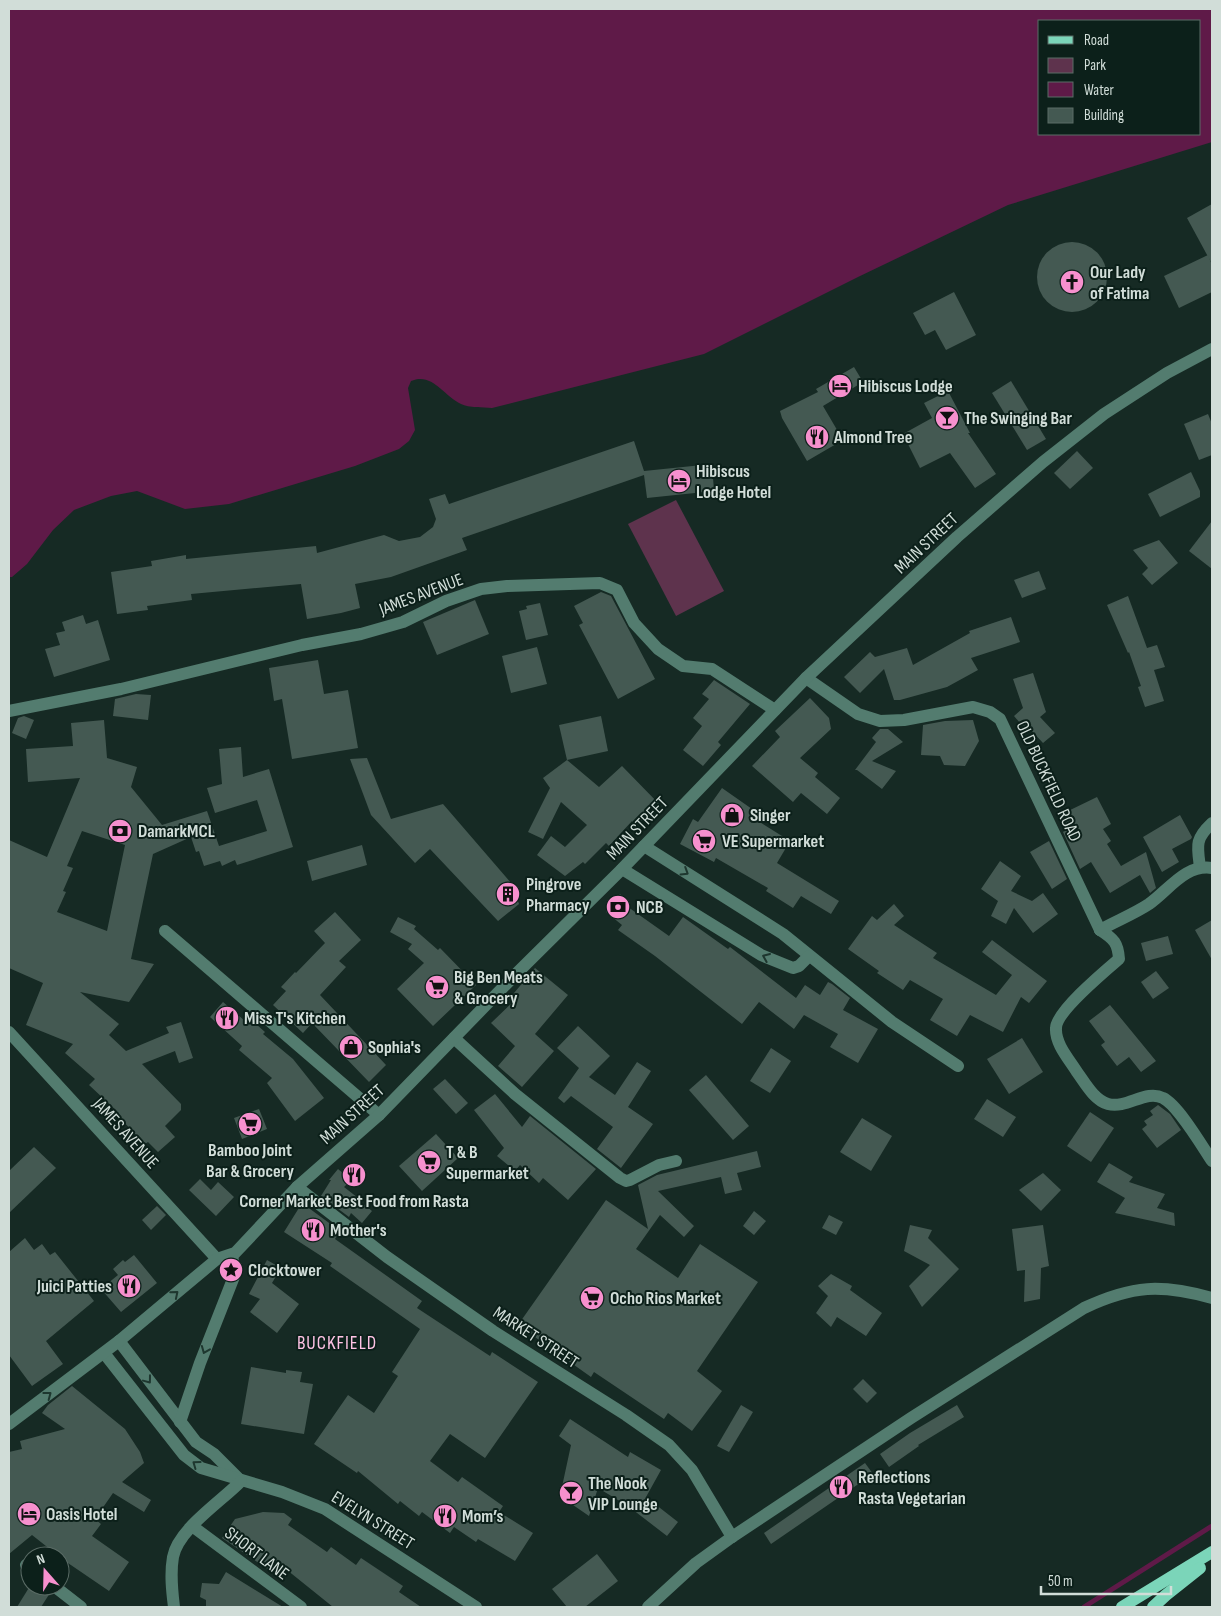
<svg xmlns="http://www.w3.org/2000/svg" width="1221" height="1616" viewBox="0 0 1221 1616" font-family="'Sofia Sans Condensed',sans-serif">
<rect width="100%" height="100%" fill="#162a24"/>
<polygon fill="#5e334d" points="676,500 724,591 676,616 628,524"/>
<path fill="#5f1a48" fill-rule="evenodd" d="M 9,9 L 1212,9 L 1212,142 L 1008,205 L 858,277 L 704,354 L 492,408 C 483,407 469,408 461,404 C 443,395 432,372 411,381 L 408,388 L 415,430 L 409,441 L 399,449 L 355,466 L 229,504 L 185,509 L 137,491 L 111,496 L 74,510 L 53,530 L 27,564 L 12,577 L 9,577 ZM 1040,21 L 1200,21 L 1200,134 L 1040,134 Z"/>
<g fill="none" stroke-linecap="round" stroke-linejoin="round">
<polyline stroke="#5f1a48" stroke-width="5" points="1084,1607 1212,1526"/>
</g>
<g fill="#445952" fill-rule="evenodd">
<polygon points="1212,204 1212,264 1187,218"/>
<circle cx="1072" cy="277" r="35"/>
<polygon points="1208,255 1212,265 1212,292 1179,308 1164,276"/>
<polygon points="954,292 976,335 946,350 935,330 925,335 913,313"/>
<polygon points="854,367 863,382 823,406 843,440 807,461 782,418 780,411 818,392 816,389"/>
<polygon points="1011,381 1046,439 1027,450 992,393"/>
<polygon points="948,391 970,433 968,433 996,474 975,488 950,453 920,468 903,434 932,418 924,403"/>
<polygon points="1208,414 1212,424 1212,455 1199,460 1184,424"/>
<polygon points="634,441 644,471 712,464 714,491 647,498 644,475 462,538 467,550 391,577 355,584 360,608 341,613 307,619 301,584 191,594 192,600 147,606 148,610 117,614 111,572 152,566 151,561 186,555 186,559 316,546 317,553 384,535 399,541 420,537 433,527 436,519 429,499 445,494 449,504"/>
<polygon points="1077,451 1093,468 1070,489 1054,473"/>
<polygon points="1191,472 1200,491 1200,497 1160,517 1148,494"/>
<polygon points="1212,521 1212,569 1189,551"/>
<polygon points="1159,540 1178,563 1152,585 1142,574 1148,568 1133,550"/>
<polygon points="1039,571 1046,589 1022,598 1014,580"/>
<polygon points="601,592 611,596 655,679 618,699 579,625 583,623 574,606"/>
<polygon points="1128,596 1147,648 1157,645 1165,667 1154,670 1164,701 1145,707 1138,687 1141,686 1129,652 1128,653 1107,605"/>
<polygon points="475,600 489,634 437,655 423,622"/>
<polygon points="540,603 548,635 526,640 519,611 527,609 526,606"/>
<polygon points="83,615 86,624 98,620 110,660 54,677 45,649 60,645 56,633 65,631 62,622"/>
<polygon points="1011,617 1020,642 971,658 978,670 947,687 900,700 894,700 884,669 860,693 844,677 870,652 875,657 907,648 913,665 970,633 969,631"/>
<polygon points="537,647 547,684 511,693 502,656"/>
<polygon points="318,660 324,694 348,690 358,748 292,759 282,699 274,701 269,668"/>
<polygon points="1033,673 1046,712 1040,717 1055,733 1043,743 1029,728 1026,730 1014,716 1023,708 1013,679"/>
<polygon points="714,680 750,704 718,742 721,745 703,766 683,750 702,726 693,718 709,699 702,694"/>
<polygon points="136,694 151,695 148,720 113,716 115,699"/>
<polygon points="810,698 829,718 831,729 800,758 818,773 815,777 840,798 827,814 801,793 793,802 752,766 780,737 775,731"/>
<polygon points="24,716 34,720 26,739 12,733 18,718"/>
<polygon points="601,716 608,751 567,760 559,725"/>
<path d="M 104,720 L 107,758 L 137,767 L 131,787 L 162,825 L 207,811 L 219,846 L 267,831 L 257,800 L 215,813 L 207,788 L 222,784 L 219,749 L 241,747 L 243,777 L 269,769 L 293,847 L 237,865 L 235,860 L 222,866 L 220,861 L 204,866 L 199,851 L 196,852 L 191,837 L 153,854 L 131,959 L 154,964 L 129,1002 L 80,992 L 119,1024 L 109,1035 L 126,1051 L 169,1033 L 166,1027 L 181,1022 L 193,1058 L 179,1063 L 175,1051 L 142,1064 L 181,1104 L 181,1110 L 165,1126 L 175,1137 L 158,1152 L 148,1142 L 145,1144 L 117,1115 L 119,1113 L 89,1085 L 95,1079 L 65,1053 L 73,1044 L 26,1025 L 43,983 L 9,968 L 9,840 L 47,857 L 80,778 L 28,782 L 26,749 L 73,746 L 71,723 ZM 82,831 L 125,845 L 107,931 L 57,912 L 66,892 L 63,891 L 73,868 L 67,866 Z"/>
<polygon points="973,720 979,741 965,766 944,765 940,756 921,755 923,725 945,721"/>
<polygon points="880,729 888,729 903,742 872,761 896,771 882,789 857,770 855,770 876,742 872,738"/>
<polygon points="367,758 391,819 443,804 512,884 519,904 498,921 430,849 415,863 371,815 350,759"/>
<polygon points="567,760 599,787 622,766 660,805 637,826 632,821 609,846 606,843 585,864 583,862 565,876 537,855 551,836 565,847 587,825 561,802 543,839 528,832 550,788 543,778"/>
<polygon points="722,788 762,816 758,821 790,841 777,863 839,901 831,914 801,896 793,908 766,891 768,888 716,858 714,862 680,844 693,819 698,822"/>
<polygon points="1097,797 1111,824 1103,829 1111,841 1107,844 1121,866 1146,852 1156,888 1150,893 1140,875 1110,893 1091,862 1080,869 1063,832 1067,829 1064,813"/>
<polygon points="1180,815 1192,837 1191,839 1172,849 1179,862 1162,872 1143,837"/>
<polygon points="1049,841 1067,879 1052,889 1030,852"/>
<polygon points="362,845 367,865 312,881 307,861"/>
<polygon points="1000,861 1021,876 1011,891 1032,901 1043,893 1058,914 1033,933 1014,908 1006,924 991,916 998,901 981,889"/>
<polygon points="620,894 630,903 628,907 669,936 683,917 728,949 730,947 796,998 805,985 820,995 828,982 832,984 850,998 843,1010 878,1029 858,1063 830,1047 838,1034 804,1015 794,1029 759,1002 742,1024 655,956 618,930 622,925 606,912"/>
<polygon points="894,904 904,916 894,925 937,953 933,958 996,995 1012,975 982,952 992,940 1047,981 1029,1003 1021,997 1003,1032 970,1015 957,1036 930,1020 943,999 910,980 903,990 877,973 879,971 848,949 872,916 877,920"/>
<polygon points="335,912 361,940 339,961 346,967 320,995 386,1065 369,1082 312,1023 303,1033 273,1005 286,991 281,987 295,972 296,973 325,943 314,931"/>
<polygon points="398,917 416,926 414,929 438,950 440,948 476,985 433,1026 397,989 424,963 408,949 412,944 390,932"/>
<polygon points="1212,920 1212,960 1195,930"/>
<polygon points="1168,936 1173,954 1146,961 1141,943"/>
<polygon points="535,968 568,995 535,1034 554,1051 522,1087 498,1066 515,1046 491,1023 513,1002 509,999"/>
<polygon points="1156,971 1169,988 1153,999 1141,982"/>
<polygon points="223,1002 245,1021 248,1017 265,1032 263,1034 293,1059 324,1098 295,1121 267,1083 272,1078 239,1050 242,1046 210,1017"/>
<polygon points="1110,1005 1156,1061 1141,1072 1129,1057 1117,1066 1101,1045 1105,1042 1089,1021"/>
<polygon points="578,1026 610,1056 589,1077 615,1095 637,1062 651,1071 628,1107 653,1124 621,1168 597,1149 613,1127 571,1096 564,1103 558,1098 579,1068 557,1048"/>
<polygon points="1022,1038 1043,1072 1009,1094 987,1059"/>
<polygon points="771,1048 791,1061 770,1093 750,1081"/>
<polygon points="706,1075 749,1126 733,1140 689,1090"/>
<polygon points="445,1079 468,1103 456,1114 433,1089"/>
<polygon points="495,1094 522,1127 530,1116 596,1169 568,1200 543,1178 539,1183 520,1165 515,1171 497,1156 504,1148 474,1110"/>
<polygon points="987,1099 1016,1117 1003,1137 974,1119"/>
<polygon points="1158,1105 1170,1114 1181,1130 1157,1148 1142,1129 1147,1125 1144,1121 1153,1115 1150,1111"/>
<polygon points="259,1109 267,1129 242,1139 234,1118"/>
<polygon points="1090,1112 1114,1128 1091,1162 1067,1146"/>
<polygon points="862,1118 892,1136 871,1171 840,1152"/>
<polygon points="436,1134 458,1158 422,1191 399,1166"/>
<polygon points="34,1147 56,1168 9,1213 9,1171"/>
<polygon points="757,1151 761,1167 737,1173 742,1190 725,1194 721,1177 658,1191 694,1226 684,1237 660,1215 636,1249 678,1278 700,1244 758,1282 697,1371 722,1391 692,1431 668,1413 664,1419 594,1372 591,1377 518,1325 606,1200 648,1229 638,1185 657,1175"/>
<polygon points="1109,1163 1133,1177 1129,1182 1165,1194 1157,1208 1174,1213 1175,1226 1115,1213 1125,1198 1097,1182"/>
<polygon points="338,1169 351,1180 344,1187 362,1201 361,1202 372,1211 362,1223 351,1213 349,1217 321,1196 331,1180 329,1180"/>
<polygon points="1043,1173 1061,1190 1041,1211 1019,1190"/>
<polygon points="200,1179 211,1190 218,1182 234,1197 216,1216 189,1190"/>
<polygon points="302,1203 340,1231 335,1239 422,1301 417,1308 490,1356 492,1352 538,1382 485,1458 450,1434 430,1461 458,1482 462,1477 503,1506 499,1512 533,1533 515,1561 478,1539 476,1542 454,1527 450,1533 422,1512 419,1516 400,1501 398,1504 358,1471 357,1473 314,1444 348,1395 374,1413 398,1376 392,1372 420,1329 330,1266 332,1263 284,1232"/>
<polygon points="157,1206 166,1215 151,1230 142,1220"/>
<polygon points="754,1211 766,1221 754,1235 743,1226"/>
<polygon points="829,1215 843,1222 836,1235 822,1228"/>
<polygon points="910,1225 932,1230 928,1238 959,1269 922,1307 909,1286 930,1265 904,1251"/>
<polygon points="1043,1225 1049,1266 1041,1268 1040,1299 1024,1302 1025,1270 1017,1271 1012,1229"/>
<polygon points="25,1238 34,1250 42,1244 50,1255 55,1252 94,1301 46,1341 63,1364 32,1386 9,1355 9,1252"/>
<polygon points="134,1255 157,1283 121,1312 101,1289 118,1275 113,1269 123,1260 125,1262"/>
<polygon points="267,1260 281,1268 272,1283 299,1304 277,1333 250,1312 260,1299 249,1294"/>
<polygon points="831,1274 852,1286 850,1290 882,1313 866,1336 837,1317 831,1327 816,1313 828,1296 818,1286"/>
<polygon points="251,1367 286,1373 286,1370 302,1372 300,1382 313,1384 304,1434 241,1424"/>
<polygon points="863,1379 877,1393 867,1403 853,1389"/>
<polygon points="72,1386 125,1429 140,1452 144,1463 122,1482 151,1500 144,1512 113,1493 95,1519 101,1524 92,1536 129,1562 109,1591 65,1561 32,1535 9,1554 9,1452 22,1449 20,1441 65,1429 42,1413 48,1405"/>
<polygon points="741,1405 753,1412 729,1452 717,1446"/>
<polygon points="957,1405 964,1417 918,1445 919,1446 889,1467 880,1454 910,1433"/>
<polygon points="570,1419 628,1457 630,1452 661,1470 646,1497 678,1522 667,1536 628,1506 598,1488 589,1516 560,1496 571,1445 559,1436"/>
<polygon points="865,1463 873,1474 771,1544 764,1533"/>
<polygon points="263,1512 284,1513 292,1519 288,1525 327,1552 331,1547 356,1565 361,1558 403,1586 399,1592 421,1607 333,1607 287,1570 281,1578 222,1538 235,1519"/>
<polygon points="597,1554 618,1581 585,1607 567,1607 552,1589"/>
<polygon points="226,1572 283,1607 206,1607 206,1600 200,1597 202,1583 219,1584"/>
<polygon points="30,1586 43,1586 50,1593 41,1607 17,1607"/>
</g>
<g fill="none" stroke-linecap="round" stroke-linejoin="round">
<g stroke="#537c6f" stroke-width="12">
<polyline points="806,678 858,714 880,721 904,720 973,707 990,712 1000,719 1100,930"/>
<polyline points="9,711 121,689 302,645 361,634 403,622 446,601 481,589 507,586 600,583 617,590 634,623 658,649 683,666 712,669 775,710"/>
<polyline points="644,846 783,934 892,1022 958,1066"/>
<path d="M 1200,867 C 1197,845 1195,839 1212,823"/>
<polyline points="622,869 761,955 793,968 799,966 809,956"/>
<path d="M 1100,930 C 1114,939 1118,943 1119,959 C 1105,971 1056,1012 1056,1028 C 1055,1044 1069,1059 1077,1072 C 1085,1083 1094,1100 1108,1104 C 1127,1109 1146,1089 1163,1098 C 1178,1105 1202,1146 1212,1161"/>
<path d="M 1100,930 C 1116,921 1134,914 1149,904 C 1169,890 1185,864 1212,868"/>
<polyline points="165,931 379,1115"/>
<polyline points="9,1032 217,1259"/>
<polyline points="454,1038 515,1094 620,1178 626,1181 630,1180 659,1165 676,1161"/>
<polyline points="297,1187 387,1257 493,1331 626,1415 669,1445 692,1470 732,1537"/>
<polyline points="119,1341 196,1442 214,1454 240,1480"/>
<polyline points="104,1353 184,1455 201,1468 282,1492 325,1509 476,1607"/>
<polyline points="180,1422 200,1363 235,1274 232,1255"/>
<polyline points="9,1424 119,1341 217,1259 235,1253 297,1187 379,1115 519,971 622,869 806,678 957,537 1043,462 1104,414 1167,373 1212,349"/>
<polyline points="192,1526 301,1607"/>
<polyline points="26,1565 30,1568"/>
<polyline points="54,1586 81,1607"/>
<path d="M 174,1607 C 172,1591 170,1574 173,1557 C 178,1529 222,1501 241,1481"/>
<path d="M 648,1607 L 696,1563 L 732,1537 L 911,1418 L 1084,1308 C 1133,1285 1161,1284 1212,1298"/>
</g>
<g stroke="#7bd5b9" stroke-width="12">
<polyline points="1122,1607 1212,1552"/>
<polyline points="1153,1607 1166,1595 1200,1568"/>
</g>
</g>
<defs><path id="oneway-chevron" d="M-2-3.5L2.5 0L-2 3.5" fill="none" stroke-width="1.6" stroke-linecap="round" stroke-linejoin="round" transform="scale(1.25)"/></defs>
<g stroke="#1e372f">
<use href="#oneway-chevron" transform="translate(685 872) rotate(32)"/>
<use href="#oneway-chevron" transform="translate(766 957) rotate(-157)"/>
<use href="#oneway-chevron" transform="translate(175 1294) rotate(-40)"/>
<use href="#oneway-chevron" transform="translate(205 1350) rotate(112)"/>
<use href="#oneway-chevron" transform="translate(148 1380) rotate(53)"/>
<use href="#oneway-chevron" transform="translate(48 1395) rotate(-37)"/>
<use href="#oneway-chevron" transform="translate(196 1464) rotate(-144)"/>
</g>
<defs>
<g id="church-disc" transform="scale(1.25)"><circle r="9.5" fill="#f790ce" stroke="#0c201a"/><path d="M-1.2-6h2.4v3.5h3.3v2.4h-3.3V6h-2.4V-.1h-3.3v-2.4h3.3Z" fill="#111"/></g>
<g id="hotel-disc" transform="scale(1.25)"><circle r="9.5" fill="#f790ce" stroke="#0c201a"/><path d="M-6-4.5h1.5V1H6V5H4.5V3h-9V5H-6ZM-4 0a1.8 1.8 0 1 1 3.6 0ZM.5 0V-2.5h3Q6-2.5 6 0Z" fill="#111"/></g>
<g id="bar-disc" transform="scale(1.25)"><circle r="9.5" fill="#f790ce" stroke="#0c201a"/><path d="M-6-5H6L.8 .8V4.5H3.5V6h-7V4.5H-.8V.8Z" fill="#111"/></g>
<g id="restaurant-disc" transform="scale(1.25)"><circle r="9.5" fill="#f790ce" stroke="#0c201a"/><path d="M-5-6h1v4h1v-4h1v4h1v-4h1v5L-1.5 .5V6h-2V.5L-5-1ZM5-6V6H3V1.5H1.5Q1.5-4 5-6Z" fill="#111"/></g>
<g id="shop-disc" transform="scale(1.25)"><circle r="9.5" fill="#f790ce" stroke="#0c201a"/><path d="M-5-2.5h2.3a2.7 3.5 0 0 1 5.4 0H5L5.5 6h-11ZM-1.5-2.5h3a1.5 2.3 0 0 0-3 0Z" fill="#111"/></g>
<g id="bank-disc" transform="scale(1.25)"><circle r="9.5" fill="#f790ce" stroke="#0c201a"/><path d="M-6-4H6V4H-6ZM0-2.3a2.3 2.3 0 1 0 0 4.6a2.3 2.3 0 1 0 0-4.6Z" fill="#111"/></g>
<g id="supermarket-disc" transform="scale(1.25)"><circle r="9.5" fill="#f790ce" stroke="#0c201a"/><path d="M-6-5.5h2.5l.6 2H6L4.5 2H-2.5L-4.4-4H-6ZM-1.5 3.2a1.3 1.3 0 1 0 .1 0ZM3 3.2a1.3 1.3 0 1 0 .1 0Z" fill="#111"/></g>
<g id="building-disc" transform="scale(1.25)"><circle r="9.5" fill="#f790ce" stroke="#0c201a"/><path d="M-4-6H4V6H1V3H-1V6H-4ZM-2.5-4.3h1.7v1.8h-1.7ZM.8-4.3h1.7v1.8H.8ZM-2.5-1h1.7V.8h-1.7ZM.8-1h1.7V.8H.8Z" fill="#111"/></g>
<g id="sight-disc" transform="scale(1.25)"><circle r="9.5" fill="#f790ce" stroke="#0c201a"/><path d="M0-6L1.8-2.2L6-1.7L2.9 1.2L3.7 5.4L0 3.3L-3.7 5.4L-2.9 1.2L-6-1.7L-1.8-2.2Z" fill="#111"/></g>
</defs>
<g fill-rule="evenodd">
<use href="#church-disc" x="1072" y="282"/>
<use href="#hotel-disc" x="840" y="386"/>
<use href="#bar-disc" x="947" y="418"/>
<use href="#restaurant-disc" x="817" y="437"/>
<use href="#hotel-disc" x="679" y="481"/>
<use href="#shop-disc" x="732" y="815"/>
<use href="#bank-disc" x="120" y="831"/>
<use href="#supermarket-disc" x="704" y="841"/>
<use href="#building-disc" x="508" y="894"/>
<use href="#bank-disc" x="618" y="907"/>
<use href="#supermarket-disc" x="437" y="987"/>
<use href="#restaurant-disc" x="227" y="1018"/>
<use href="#shop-disc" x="351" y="1047"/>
<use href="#supermarket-disc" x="250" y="1124"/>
<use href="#supermarket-disc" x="429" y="1162"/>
<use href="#restaurant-disc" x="354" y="1175"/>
<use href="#restaurant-disc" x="313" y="1230"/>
<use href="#sight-disc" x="231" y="1270"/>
<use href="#restaurant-disc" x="129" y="1286"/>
<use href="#supermarket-disc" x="592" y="1298"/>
<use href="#restaurant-disc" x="841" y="1487"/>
<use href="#bar-disc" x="571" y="1493"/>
<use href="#hotel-disc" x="29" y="1514"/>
<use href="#restaurant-disc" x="445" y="1516"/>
</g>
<g text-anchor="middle" stroke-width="4" stroke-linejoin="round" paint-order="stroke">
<g font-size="18" font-weight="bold" fill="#d1ddd8" stroke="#0c201a" text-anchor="start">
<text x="1090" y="278">Our Lady<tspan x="1090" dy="21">of Fatima</tspan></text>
<text x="858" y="392">Hibiscus Lodge</text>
<text x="964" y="424">The Swinging Bar</text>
<text x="834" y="443">Almond Tree</text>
<text x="696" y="477">Hibiscus<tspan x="696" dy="21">Lodge Hotel</tspan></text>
<text x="750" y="821">Singer</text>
<text x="138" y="837">DamarkMCL</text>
<text x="722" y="847">VE Supermarket</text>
<text x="526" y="890">Pingrove<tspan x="526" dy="21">Pharmacy</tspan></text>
<text x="636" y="913">NCB</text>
<text x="454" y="983">Big Ben Meats<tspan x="454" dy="21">&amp; Grocery</tspan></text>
<text x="244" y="1024">Miss T's Kitchen</text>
<text x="368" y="1053">Sophia's</text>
<text x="250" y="1156" text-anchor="middle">Bamboo Joint<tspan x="250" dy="21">Bar &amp; Grocery</tspan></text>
<text x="446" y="1158">T &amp; B<tspan x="446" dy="21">Supermarket</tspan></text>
<text x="354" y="1207" text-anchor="middle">Corner Market Best Food from Rasta</text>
<text x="330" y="1236">Mother's</text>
<text x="248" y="1276">Clocktower</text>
<text x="112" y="1292" text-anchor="end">Juici Patties</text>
<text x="610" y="1304">Ocho Rios Market</text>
<text x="858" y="1483">Reflections<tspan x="858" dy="21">Rasta Vegetarian</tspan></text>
<text x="588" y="1489">The Nook<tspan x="588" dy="21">VIP Lounge</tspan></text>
<text x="46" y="1520">Oasis Hotel</text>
<text x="462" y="1522">Mom’s</text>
</g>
<g font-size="18" fill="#d1ddd8" stroke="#0c201a">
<text transform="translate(926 543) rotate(-43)" y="6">MAIN STREET</text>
<text transform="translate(421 594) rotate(-21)" y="6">JAMES AVENUE</text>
<text transform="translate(1049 781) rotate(65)" y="6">OLD BUCKFIELD ROAD</text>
<text transform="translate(637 828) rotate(-46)" y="6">MAIN STREET</text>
<text transform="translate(352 1114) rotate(-42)" y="6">MAIN STREET</text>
<text transform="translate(126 1133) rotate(48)" y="6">JAMES AVENUE</text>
<text transform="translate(536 1337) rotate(33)" y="6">MARKET STREET</text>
<text transform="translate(373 1520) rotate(32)" y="6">EVELYN STREET</text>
<text transform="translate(257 1553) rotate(37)" y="6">SHORT LANE</text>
</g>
<g font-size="19" letter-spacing="1" fill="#ffc3e5" stroke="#0c201a">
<text x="337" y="1349">BUCKFIELD</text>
</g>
</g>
<rect width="1221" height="1616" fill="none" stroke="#d1ddd8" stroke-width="20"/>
<rect x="1038" y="20" width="162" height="115" fill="#0c201a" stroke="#5b6c66"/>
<rect x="1048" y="36" width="25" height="8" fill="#7bd5b9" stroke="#5b6c66"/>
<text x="1084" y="45" font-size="15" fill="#d1ddd8">Road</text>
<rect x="1048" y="58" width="25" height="15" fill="#5e334d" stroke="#5b6c66"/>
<text x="1084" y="70" font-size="15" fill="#d1ddd8">Park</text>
<rect x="1048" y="82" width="25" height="15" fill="#5f1a48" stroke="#5b6c66"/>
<text x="1084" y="95" font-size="15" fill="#d1ddd8">Water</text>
<rect x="1048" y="108" width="25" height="15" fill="#445952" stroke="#5b6c66"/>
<text x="1084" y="120" font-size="15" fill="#d1ddd8">Building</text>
<g transform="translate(45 1571) rotate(340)"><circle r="24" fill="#0c201a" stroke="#5b6c66"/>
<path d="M0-4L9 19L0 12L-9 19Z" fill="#f790ce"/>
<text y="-8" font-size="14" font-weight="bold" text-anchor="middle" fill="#d1ddd8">N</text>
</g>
<path d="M1041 1586v8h130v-8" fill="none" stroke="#d1ddd8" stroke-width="2.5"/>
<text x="1048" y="1586" font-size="15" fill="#d1ddd8" stroke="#0c201a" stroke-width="4" paint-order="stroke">50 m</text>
</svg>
